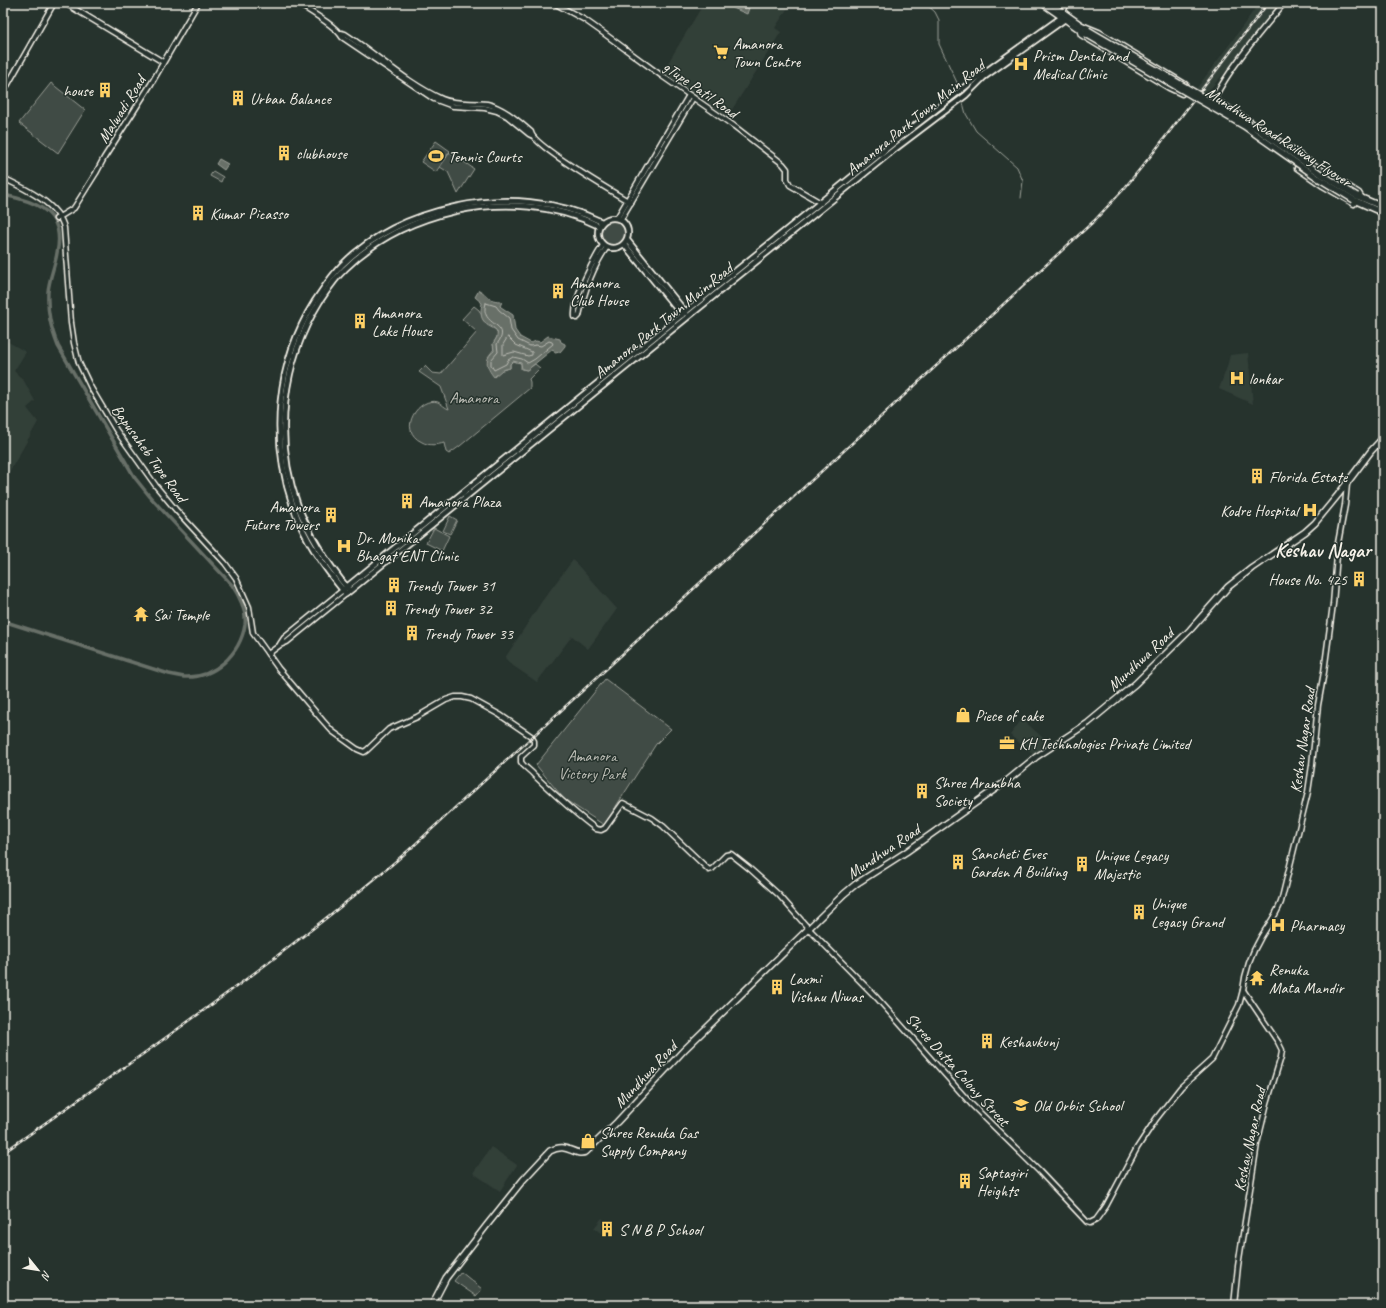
<svg xmlns="http://www.w3.org/2000/svg" width="1386" height="1308" viewBox="0 0 1386 1308" font-family="Caveat,sans-serif">
<rect width="100%" height="100%" fill="#26332d"/>
<filter id="ink" filterUnits="userSpaceOnUse"><feTurbulence type="fractalNoise" baseFrequency=".025" numOctaves="2"/><feDisplacementMap in="SourceGraphic" scale="8" xChannelSelector="R" yChannelSelector="G"/><feConvolveMatrix kernelMatrix="1 2 1 2 8 2 1 2 1" color-interpolation-filters="sRGB"/></filter>
<g filter="url(#ink)">
<g fill="#333f39">
<polygon points="704,3 791,3 775,28 781,32 728,116 662,73"/>
<polygon points="1259,3 1281,3 1245,49 1196,105 1188,100 1232,41"/>
<polygon points="3,339 26,352 14,371 24,381 35,401 27,408 38,422 3,483"/>
<polygon points="1248,353 1253,404 1219,389 1227,367 1230,355"/>
<polygon points="573,560 617,609 588,649 572,636 537,682 512,665 505,658 542,601"/>
<polygon points="1022,719 1051,745 1035,756 1010,735"/>
<polygon points="491,1147 517,1165 500,1191 473,1173"/>
<polygon points="602,1218 608,1223 601,1233 594,1228"/>
</g>
<g fill="#414b45" stroke="#9a9e96">
<polygon points="51,83 85,110 58,153 19,123"/>
<polygon points="436,141 450,151 436,172 421,162"/>
<polygon points="450,152 474,169 458,194 448,172 440,167"/>
<polygon points="213,171 223,177 221,182 210,176"/>
<circle cx="613" cy="233" r="12"/>
<path d="M 474,306 L 479,310 L 487,325 L 496,330 L 498,335 L 493,344 L 494,349 L 488,357 L 502,370 L 510,368 L 510,364 L 513,361 L 521,363 L 521,369 L 527,370 L 535,364 L 540,368 L 529,379 L 530,382 L 530,388 L 460,446 L 449,454 L 446,452 L 444,443 C 437,445 429,446 422,442 C 396,430 419,396 438,402 C 442,404 445,408 449,409 L 441,387 L 419,372 L 425,366 L 432,373 L 441,374 L 477,332 L 462,319 Z"/>
<polygon points="450,516 457,520 450,534 443,531"/>
<polygon points="434,528 449,536 442,551 426,543"/>
<polygon points="605,679 671,729 656,744 604,825 564,799 536,765"/>
<polygon points="461,1272 482,1289 476,1296 454,1281"/>
</g>
<g fill="#676f68" stroke="#9fa39b">
<polygon points="735,3 749,8 747,14 733,8"/>
<polygon points="219,159 228,164 224,170 216,164"/>
<path d="M 479,290 C 489,295 485,300 500,301 L 502,302 L 500,306 L 501,307 L 513,315 L 515,330 L 520,337 L 531,343 L 536,341 L 540,342 L 548,336 L 560,339 L 561,342 L 565,344 L 565,346 L 560,352 L 555,353 L 553,349 L 527,370 L 522,369 L 521,363 L 513,361 L 510,364 L 510,368 L 502,370 L 494,377 C 486,367 484,359 494,351 L 493,344 C 494,341 497,339 497,336 C 500,327 486,326 483,320 C 480,315 481,309 482,303 L 475,297 Z"/>
</g>
<g fill="none" stroke-linecap="round" stroke-linejoin="round">
<g stroke="#bcbdb5" stroke-width="1">
<path d="M 486,303 L 496,306 L 499,310 L 509,318 L 511,330 L 518,340 L 530,346 L 536,345 L 541,346 L 549,341 L 552,342 L 553,344 L 535,359 L 528,363 L 522,359 L 513,357 L 508,360 L 506,364 L 494,370 L 491,365 L 491,360 L 498,352 L 497,344 C 514,322 478,327 486,303 Z"/>
<polygon points="508,337 516,345 532,352 532,355 528,356 514,352 503,355 503,345"/>
</g>
<g stroke="#9fa39b" stroke-width="1">
<polyline points="925,3 935,12 939,20 939,44 960,89"/>
<polyline points="962,99 966,114 976,131 1017,167 1023,181 1021,198"/>
</g>
<path stroke="#676f68" stroke-width="3.5" d="M 3,195 C 36,201 66,212 57,253 C 55,266 49,279 48,292 C 47,313 51,328 58,346 L 135,478 L 151,498 L 232,585 C 240,597 247,611 245,625 C 240,654 214,679 184,677 C 179,676 174,675 169,674 L 3,621"/>
<g stroke="#f4f1e8" stroke-width="7">
<g id="tertiary">
<polyline points="65,3 163,62"/>
<path d="M 297,3 C 309,11 335,25 342,37 L 434,99 L 453,106 L 485,108 L 497,111 L 507,116 L 529,134 L 531,135"/>
<polyline points="554,3 585,20 602,32 662,76 734,126 783,164 787,169 787,179 790,185 821,203"/>
<path d="M 1284,3 C 1260,33 1232,64 1214,99 L 1251,122 L 1316,166 L 1359,193 L 1362,198"/>
<polyline points="1063,12 1067,3"/>
<polyline points="1079,29 1081,35 1086,38 1169,88 1182,94 1187,86 1185,84 1099,32 1082,25"/>
<path d="M 341,33 L 345,34 C 376,54 408,84 442,99 C 456,105 472,102 487,104 C 504,108 518,121 531,132 C 533,146 615,193 631,203"/>
<polyline points="3,93 54,3"/>
<polyline points="3,128 3,132"/>
<polyline points="1300,163 1297,168 1323,186 1354,204 1356,201"/>
<path d="M 3,178 C 24,188 59,204 64,228 L 71,323 L 74,343 L 79,363 L 91,388 L 116,430 L 156,486 L 176,510 L 225,563 L 236,578 L 249,607 L 253,633 L 278,668 L 323,721 L 332,731 L 357,749 L 364,752 L 367,750 L 389,729 L 417,717 L 446,700 L 455,697 L 462,697 L 471,699 L 500,715 L 531,736 L 534,741 L 534,745 L 521,757 L 521,762 C 524,767 530,770 534,775 C 554,794 574,813 596,829 L 601,830 L 605,828 L 623,803 L 652,818 L 663,826 L 709,870 L 712,869 L 726,855 L 731,854 L 750,869 L 779,895 L 809,929 L 877,998 L 972,1105 L 1039,1171 L 1087,1222 L 1090,1223 L 1096,1220 L 1106,1206 L 1137,1148 L 1156,1119 L 1181,1087 L 1212,1059 L 1239,1005 L 1243,990"/>
<polyline points="617,218 689,95"/>
<polyline points="56,219 74,208 96,173 104,158 151,84 198,3"/>
<polyline points="621,219 693,98"/>
<path d="M 603,245 C 593,261 573,298 575,317 L 577,318 L 579,316 C 584,292 593,267 607,247"/>
<polyline points="280,644 284,638 343,590"/>
<polyline points="268,654 280,645 287,642 346,594"/>
<path d="M 1234,1305 L 1238,1266 L 1257,1144 L 1267,1103 L 1281,1057 L 1282,1050 L 1278,1042 L 1243,990 C 1245,971 1251,954 1261,937 C 1268,925 1276,916 1281,902 L 1308,792 L 1312,765 L 1318,705 L 1324,672 L 1333,604 L 1338,543 L 1345,505 L 1347,484"/>
</g>
</g>
<g stroke="#f4f1e8" stroke-width="8">
<g id="secondary">
<circle cx="613" cy="233" r="15"/>
<path d="M 602,222 C 557,200 504,196 455,207 C 413,216 372,235 342,265 C 331,276 323,289 315,301 C 276,363 270,438 293,506 C 304,539 324,567 346,594 L 896,148 L 966,95 L 984,77 L 1065,19"/>
<polyline points="627,240 686,313"/>
<polyline points="624,244 682,315"/>
<path d="M 348,589 C 328,564 310,537 298,506 C 273,438 282,362 320,301 C 328,289 335,278 345,269 C 375,239 415,220 455,211 C 503,201 555,204 599,226"/>
<polyline points="343,590 907,132 970,83 1062,17"/>
</g>
</g>
<g stroke="#f4f1e8" stroke-width="8">
<path id="primary" d="M 432,1305 L 446,1278 L 487,1225 L 523,1180 L 550,1151 C 568,1141 573,1157 586,1152 L 617,1122 L 684,1050 L 844,894 L 856,884 L 906,852 L 1008,780 L 1036,757 L 1088,723 L 1135,684 L 1190,630 L 1228,587 L 1252,568 L 1305,532 L 1315,523 L 1338,495 L 1371,451 L 1383,438"/>
</g>
<g stroke="#f4f1e8" stroke-width="8">
<g id="trunk">
<polyline points="1042,3 1086,34"/>
<polyline points="1050,3 1088,30"/>
<polyline points="1357,196 1383,207"/>
<polyline points="1354,200 1383,213"/>
</g>
</g>
<use href="#tertiary" stroke="#26332d" stroke-width="4"/>
<use href="#secondary" stroke="#26332d" stroke-width="4.5"/>
<use href="#primary" stroke="#26332d" stroke-width="5"/>
<use href="#trunk" stroke="#26332d" stroke-width="5"/>
<g stroke="#f4f1e8" stroke-width="2.5">
<path id="rail" d="M 3,1153 C 141,1055 281,960 409,850 L 1094,221 L 1123,190 L 1153,153 L 1268,3"/>
</g>
<use href="#rail" stroke="#26332d" stroke-width="1" stroke-dasharray="3" stroke-linecap="butt"/>
<g stroke="#f4f1e8" stroke-width="8" stroke-linecap="butt">
<g id="trunk-bridge">
<polyline points="1088,30 1257,129 1321,174 1357,196"/>
<polyline points="1086,34 1244,126 1318,178 1354,200"/>
</g>
</g>
<use href="#trunk-bridge" stroke="#26332d" stroke-width="5"/>
</g>
</g>
<defs>
<g id="supermarket-bare" transform="scale(1.2)"><path d="M-6-5.5h2.5l.6 2H6L4.5 2H-2.5L-4.4-4H-6ZM-1.5 3.2a1.3 1.3 0 1 0 .1 0ZM3 3.2a1.3 1.3 0 1 0 .1 0Z" fill="#ffd166" stroke="#26332d" stroke-width="2.5" paint-order="stroke"/></g>
<g id="hospital-bare" transform="scale(1.2)"><path d="M-5-5h3v3.5h4V-5h3V5h-3V1.5h-4V5h-3Z" fill="#ffd166" stroke="#26332d" stroke-width="2.5" paint-order="stroke"/></g>
<g id="building-bare" transform="scale(1.2)"><path d="M-4-6H4V6H1V3H-1V6H-4ZM-2.5-4.3h1.7v1.8h-1.7ZM.8-4.3h1.7v1.8H.8ZM-2.5-1h1.7V.8h-1.7ZM.8-1h1.7V.8H.8Z" fill="#ffd166" stroke="#26332d" stroke-width="2.5" paint-order="stroke"/></g>
<g id="stadium-bare" transform="scale(1.2)"><path d="M0-5a6.5 5 0 1 0 0 10a6.5 5 0 1 0 0-10ZM-3.5-1.8h7v3.6h-7Z" fill="#ffd166" stroke="#26332d" stroke-width="2.5" paint-order="stroke"/></g>
<g id="temple-bare" transform="scale(1.2)"><path d="M0-6L5-2H3V0L6.5 2.5H4V6H1.5V3h-3V6H-4V2.5H-6.5L-3 0V-2H-5Z" fill="#ffd166" stroke="#26332d" stroke-width="2.5" paint-order="stroke"/></g>
<g id="shop-bare" transform="scale(1.2)"><path d="M-5-2.5h2.3a2.7 3.5 0 0 1 5.4 0H5L5.5 6h-11ZM-1.5-2.5h3a1.5 2.3 0 0 0-3 0Z" fill="#ffd166" stroke="#26332d" stroke-width="2.5" paint-order="stroke"/></g>
<g id="office-bare" transform="scale(1.2)"><path d="M-6-3h4V-5.5h4V-3h4V5H-6ZM-1-4.5V-3h2v-1.5ZM-6 0V1H6V0Z" fill="#ffd166" stroke="#26332d" stroke-width="2.5" paint-order="stroke"/></g>
<g id="school-bare" transform="scale(1.2)"><path d="M0-5L7-2L0 1L-7-2ZM-4 1L0 2.5L4 1V4Q0 6-4 4Z" fill="#ffd166" stroke="#26332d" stroke-width="2.5" paint-order="stroke"/></g>
</defs>
<g fill-rule="evenodd">
<use href="#supermarket-bare" x="721" y="52"/>
<use href="#hospital-bare" x="1021" y="64"/>
<use href="#building-bare" x="105" y="90"/>
<use href="#building-bare" x="238" y="98"/>
<use href="#building-bare" x="284" y="153"/>
<use href="#stadium-bare" x="436" y="156"/>
<use href="#building-bare" x="198" y="213"/>
<use href="#building-bare" x="558" y="291"/>
<use href="#building-bare" x="360" y="321"/>
<use href="#hospital-bare" x="1237" y="378"/>
<use href="#building-bare" x="1257" y="476"/>
<use href="#building-bare" x="407" y="501"/>
<use href="#hospital-bare" x="1310" y="510"/>
<use href="#building-bare" x="331" y="515"/>
<use href="#hospital-bare" x="344" y="546"/>
<use href="#building-bare" x="1359" y="579"/>
<use href="#building-bare" x="394" y="585"/>
<use href="#building-bare" x="391" y="608"/>
<use href="#temple-bare" x="141" y="614"/>
<use href="#building-bare" x="412" y="633"/>
<use href="#shop-bare" x="963" y="715"/>
<use href="#office-bare" x="1007" y="743"/>
<use href="#building-bare" x="922" y="791"/>
<use href="#building-bare" x="958" y="862"/>
<use href="#building-bare" x="1082" y="864"/>
<use href="#building-bare" x="1139" y="912"/>
<use href="#hospital-bare" x="1278" y="925"/>
<use href="#temple-bare" x="1257" y="978"/>
<use href="#building-bare" x="777" y="987"/>
<use href="#building-bare" x="987" y="1041"/>
<use href="#school-bare" x="1021" y="1105"/>
<use href="#shop-bare" x="588" y="1141"/>
<use href="#building-bare" x="965" y="1181"/>
<use href="#building-bare" x="607" y="1229"/>
</g>
<g text-anchor="middle" stroke-width="3" stroke-linejoin="round" paint-order="stroke">
<g font-size="16" fill="#f4f1e8" stroke="#26332d" text-anchor="start">
<text x="733" y="49">Amanora<tspan x="733" dy="18">Town Centre</tspan></text>
<text x="1033" y="61">Prism Dental and<tspan x="1033" dy="18">Medical Clinic</tspan></text>
<text x="93" y="96" text-anchor="end">house</text>
<text x="250" y="104">Urban Balance</text>
<text x="296" y="159">clubhouse</text>
<text x="448" y="162">Tennis Courts</text>
<text x="210" y="219">Kumar Picasso</text>
<text x="570" y="288">Amanora<tspan x="570" dy="18">Club House</tspan></text>
<text x="372" y="318">Amanora<tspan x="372" dy="18">Lake House</tspan></text>
<text x="1249" y="384">lonkar</text>
<text x="1269" y="482">Florida Estate</text>
<text x="419" y="507">Amanora Plaza</text>
<text x="319" y="512" text-anchor="end">Amanora<tspan x="319" dy="18">Future Towers</tspan></text>
<text x="1298" y="516" text-anchor="end">Kodre Hospital</text>
<text x="356" y="543">Dr. Monika<tspan x="356" dy="18">Bhagat ENT Clinic</tspan></text>
<text x="1347" y="585" text-anchor="end">House No. 425</text>
<text x="406" y="591">Trendy Tower 31</text>
<text x="403" y="614">Trendy Tower 32</text>
<text x="153" y="620">Sai Temple</text>
<text x="424" y="639">Trendy Tower 33</text>
<text x="975" y="721">Piece of cake</text>
<text x="1019" y="749">KH Technologies Private Limited</text>
<text x="934" y="788">Shree Arambha<tspan x="934" dy="18">Society</tspan></text>
<text x="970" y="859">Sancheti Eves<tspan x="970" dy="18">Garden A Building</tspan></text>
<text x="1094" y="861">Unique Legacy<tspan x="1094" dy="18">Majestic</tspan></text>
<text x="1151" y="909">Unique<tspan x="1151" dy="18">Legacy Grand</tspan></text>
<text x="1290" y="931">Pharmacy</text>
<text x="1269" y="975">Renuka<tspan x="1269" dy="18">Mata Mandir</tspan></text>
<text x="789" y="984">Laxmi<tspan x="789" dy="18">Vishnu Niwas</tspan></text>
<text x="999" y="1047">Keshavkunj</text>
<text x="1033" y="1111">Old Orbis School</text>
<text x="600" y="1138">Shree Renuka Gas<tspan x="600" dy="18">Supply Company</tspan></text>
<text x="977" y="1178">Saptagiri<tspan x="977" dy="18">Heights</tspan></text>
<text x="619" y="1235">S N B P School</text>
</g>
<g font-size="16" fill="#f4f1e8" stroke="#26332d">
<text transform="translate(701 89) rotate(35)" y="6">gTupe Patil Road</text>
<text transform="translate(121 109) rotate(-58)" y="6">Malwadi Road</text>
<text transform="translate(915 117) rotate(-39)" y="6">Amanora Park Town Main Road</text>
<text transform="translate(1279 136) rotate(33)" y="6">Mundhwa Road Railway Flyover</text>
<text transform="translate(663 320) rotate(-39)" y="6">Amanora Park Town Main Road</text>
<text transform="translate(150 453) rotate(54)" y="6">Bapusaheb Tupe Road</text>
<text transform="translate(1140 659) rotate(-43)" y="6">Mundhwa Road</text>
<text transform="translate(1302 740) rotate(-82)" y="6">Keshav Nagar Road</text>
<text transform="translate(883 851) rotate(-34)" y="6">Mundhwa Road</text>
<text transform="translate(958 1069) rotate(48)" y="6">Shree Datta Colony Street</text>
<text transform="translate(645 1074) rotate(-47)" y="6">Mundhwa Road</text>
<text transform="translate(1249 1139) rotate(-78)" y="6">Keshav Nagar Road</text>
</g>
<g font-size="16" fill="#bebfb7" stroke="#26332d">
<text x="474" y="403">Amanora</text>
<text x="592" y="761">Amanora<tspan x="592" dy="18">Victory Park</tspan></text>
</g>
<g font-size="20" font-weight="bold" fill="#f4f1e8" stroke="#26332d">
<text x="1323" y="557">Keshav Nagar</text>
</g>
</g>
<rect width="1386" height="1308" fill="none" stroke="#26332d" stroke-width="16"/>
<rect x="8" y="8" width="1370" height="1292" fill="none" stroke="#f4f1e8" stroke-width="1.5" filter="url(#ink)"/>
<g transform="translate(38 1270) rotate(120)" stroke="#26332d" stroke-width="3" paint-order="stroke">
<path d="M0-3L7 15L0 10L-7 15Z" fill="#f4f1e8"/>
<text y="-6" font-size="11" font-weight="bold" text-anchor="middle" fill="#f4f1e8">N</text>
</g>
</svg>
